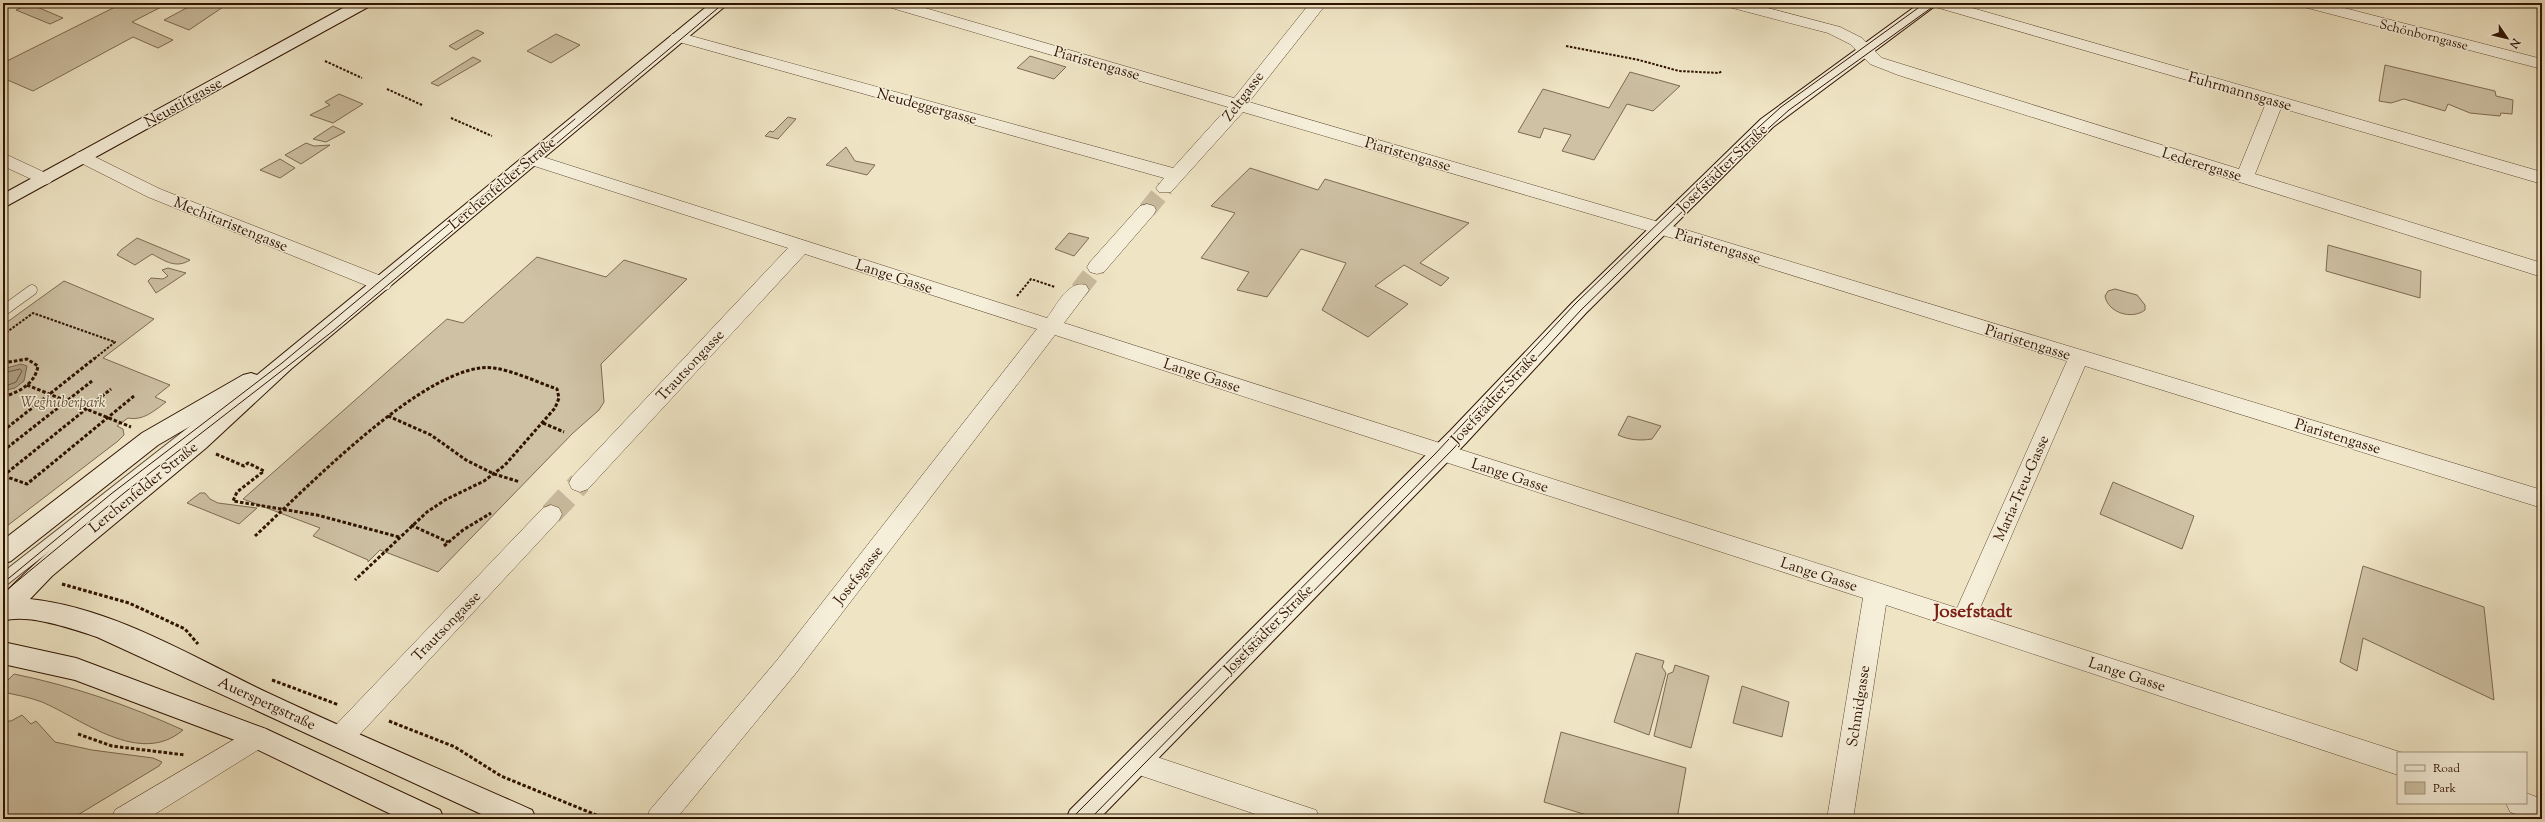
<svg xmlns="http://www.w3.org/2000/svg" width="2545" height="822" viewBox="0 0 2545 822" font-family="'Sorts Mill Goudy',serif">
<rect width="100%" height="100%" fill="#efe5c5"/>
<filter id="stains"><feTurbulence type="fractalNoise" baseFrequency=".005" numOctaves="4"/><feColorMatrix values="0 0 0 0 .2 0 0 0 0 .09 0 0 0 0 .02 0 0 0 .5 -.17"/></filter>
<radialGradient id="worn" r=".72"><stop offset=".6" stop-color="#630" stop-opacity="0"/><stop offset="1" stop-color="#630" stop-opacity=".3"/></radialGradient>
<g fill="#cec1a4" stroke="#7e6a52">
<polygon points="108,3 134,3 128,6 130,8 141,3 169,3 132,22 173,40 158,48 133,37 33,91 3,78 3,63 115,7"/>
<polygon points="196,3 229,3 189,30 164,20"/>
<polygon points="30,4 63,18 50,24 16,10"/>
<polygon points="477,30 484,33 456,50 449,46"/>
<polygon points="556,34 580,45 551,63 527,51"/>
<polygon points="1030,56 1066,67 1054,79 1017,68"/>
<polygon points="473,57 481,61 438,86 431,83"/>
<polygon points="2385,65 2495,91 2496,96 2513,100 2512,114 2501,113 2500,116 2470,113 2448,104 2445,111 2404,99 2391,103 2379,101"/>
<polygon points="1630,72 1680,86 1653,111 1627,104 1594,160 1562,151 1571,135 1544,128 1540,138 1518,132 1543,89 1609,108"/>
<polygon points="339,94 363,104 333,123 310,115 330,105 325,102"/>
<polygon points="788,117 796,119 778,139 765,136 770,131 773,132"/>
<polygon points="333,126 345,132 326,142 313,139"/>
<polygon points="306,143 314,146 330,145 301,164 285,155"/>
<polygon points="846,147 855,161 875,165 867,175 826,165"/>
<polygon points="280,159 295,168 280,178 260,170"/>
<polygon points="1250,168 1318,190 1325,179 1469,223 1420,263 1449,278 1441,286 1404,265 1375,286 1408,304 1368,337 1322,310 1346,263 1301,249 1267,297 1237,290 1249,272 1201,258 1235,213 1211,206"/>
<polygon points="1069,233 1089,238 1074,256 1055,249"/>
<path d="M 137,238 L 190,260 C 176,269 165,261 152,254 L 135,265 L 117,255 L 121,250 Z"/>
<polygon points="2328,245 2421,271 2420,298 2326,271"/>
<polygon points="537,257 606,277 624,260 687,279 601,364 604,402 599,410 573,433 438,572 380,550 368,562 368,560 313,536 320,528 243,499 447,319 463,323"/>
<polygon points="168,268 186,273 156,293 148,281 151,278 163,279 168,276 162,270"/>
<path d="M 64,281 L 154,319 L 103,358 L 170,385 L 155,397 L 166,402 C 154,411 143,421 128,418 L 117,426 L 123,429 L 124,435 L 118,441 L 3,529 L 3,325 Z"/>
<path d="M 2115,289 L 2137,295 L 2145,305 L 2145,310 C 2132,320 2108,313 2105,296 L 2108,291 Z"/>
<path d="M 1628,416 L 1661,426 L 1652,439 C 1640,441 1629,440 1618,435 Z"/>
<polygon points="2113,482 2194,516 2182,549 2100,514"/>
<polygon points="200,493 205,493 210,499 218,503 257,508 239,524 187,503"/>
<polygon points="2363,566 2484,607 2494,700 2363,638 2357,671 2340,662"/>
<polygon points="1636,653 1664,661 1662,667 1666,673 1649,735 1614,722"/>
<polygon points="1675,665 1709,676 1691,748 1654,736 1668,674 1673,672"/>
<path d="M 14,674 C 73,686 128,705 183,730 C 140,767 82,719 42,702 C 29,697 16,695 3,692 L 3,685 Z"/>
<polygon points="1742,686 1789,702 1782,737 1733,723"/>
<polygon points="22,715 31,724 36,721 55,742 92,750 153,758 162,762 159,766 71,819 3,819 3,721 11,721"/>
<polygon points="1561,732 1686,768 1677,819 1600,819 1544,802"/>
</g>
<polygon fill="#ae9e82" stroke="#7b664e" points="21,364 27,366 24,381 15,388 3,391 3,369"/>
<g fill="none" stroke-linecap="round" stroke-linejoin="round">
<polyline stroke="#6e5841" stroke-width="1" points="3,373 20,369 22,371 16,382 3,387"/>
<g stroke="#c9bb9e" stroke-width="18" stroke-dasharray="18 9" stroke-linecap="butt">
<polyline points="1147,210 1165,188"/>
<polyline points="1079,290 1097,267"/>
</g>
<polyline stroke="#c9bb9e" stroke-width="23" stroke-dasharray="23 12" stroke-linecap="butt" points="551,514 580,483"/>
<g stroke="#5f4831" stroke-width="11">
<polyline id="lane-far1" points="3,311 32,290"/>
</g>
<g stroke="#5f4831" stroke-width="14">
<polyline id="lane" points="3,580 214,415"/>
</g>
<g stroke="#5f4831" stroke-width="1">
<g id="street">
<path d="M 883,3 L 908,3 L 1234,98 L 1310,3 L 1327,3 L 1249,102 L 1693,232 L 2542,490 L 2542,508 L 2085,366 L 1977,615 L 2403,753 L 2398,753 L 2398,775 L 1886,605 L 1853,819 L 1827,819 L 1863,598 L 1055,335 L 796,673 L 676,819 L 646,819 L 650,810 L 778,659 L 1037,329 L 805,254 L 588,489 L 580,492 L 572,489 L 569,483 L 572,477 L 788,248 L 525,163 L 522,159 L 525,155 L 537,155 L 1047,318 C 1057,305 1068,280 1086,285 L 1089,290 L 1064,323 L 1957,608 L 2067,361 L 1679,240 L 1243,112 L 1171,192 L 1159,192 L 1156,188 L 1164,178 L 672,40 L 670,37 L 672,34 L 684,34 L 1173,168 L 1228,107 L 885,6 Z"/>
<polygon points="1723,3 1749,3 1840,27 1862,38 1882,58 2239,169 2266,103 1932,6 1930,3 1955,3 2542,172 2542,184 2281,108 2255,174 2542,263 2542,277 1898,75 1870,64 1850,44 1828,33 1725,6"/>
<polygon points="2298,3 2325,3 2542,59 2542,69 2300,6"/>
<polygon points="83,151 160,189 389,279 392,284 389,289 382,291 375,289 148,197 77,161 74,157 77,153"/>
<polygon points="3,153 50,175 53,179 50,183 44,185 3,166"/>
<polygon points="1147,204 1154,206 1156,210 1154,214 1104,272 1097,274 1090,272 1087,267 1090,262 1140,206"/>
<polygon points="551,505 559,508 562,514 559,520 350,745 341,748 332,745 328,737 332,729 543,508"/>
<polygon points="257,726 266,729 270,737 266,745 147,819 111,819 115,810"/>
<polygon points="1136,750 1316,810 1320,819 1270,819 1136,774 1127,770 1123,762 1127,754"/>
<polygon points="2526,793 2542,799 2542,819 2530,819 2510,812 2506,803 2526,803"/>
</g>
</g>
<g stroke="#2f1300" stroke-width="2">
<g id="secondary">
<polygon points="352,3 372,3 370,6 3,208 3,194"/>
<path d="M 711,3 L 729,3 L 291,369 L 206,448 L 52,576 L 30,599 C 113,608 191,656 266,692 C 353,733 443,770 532,810 L 536,819 L 492,819 L 97,637 C 72,629 28,613 3,621 L 3,595 C 69,527 148,474 218,410 L 158,445 L 11,561 L 3,564 L 3,540 L 142,433 L 243,375 L 251,373 L 257,375 Z"/>
<polygon points="1920,3 1939,3 1773,127 1586,313 1466,443 1099,819 1066,819 1070,810 1450,431 1572,303 1761,119"/>
<polygon points="3,642 76,658 266,729 440,810 444,819 401,819 248,745 75,680 3,664"/>
</g>
</g>
<g stroke="#2f1300" stroke-width="2" stroke-dasharray="2.5 1.5" stroke-linecap="butt">
<polyline points="1566,46 1639,60 1679,71 1719,73 1722,71"/>
<polyline points="325,61 362,78"/>
<polyline points="387,89 422,105"/>
<polyline points="451,118 492,136"/>
<polyline points="1017,296 1031,279 1055,287"/>
<polyline points="3,335 33,313 115,342 94,359"/>
</g>
<g stroke="#2f1300" stroke-width="3" stroke-dasharray="3.5 2" stroke-linecap="butt">
<path d="M 3,363 L 27,359 L 38,366 C 35,384 19,392 3,397"/>
<polyline points="27,385 131,427"/>
<polyline points="388,416 431,435 466,460 494,474 520,482"/>
<polyline points="543,423 564,432"/>
<polyline points="3,431 95,358"/>
<polyline points="3,451 92,381"/>
<polyline points="216,454 244,466 248,463 264,471 237,492 233,501 317,515 399,537"/>
<polyline points="3,476 111,389"/>
<polyline points="4,476 27,484 134,396"/>
<polyline points="411,525 448,542"/>
<path d="M 255,536 C 302,493 429,359 494,368 C 514,371 537,382 557,389 L 559,398 L 555,408 L 505,465 L 484,481 L 445,500 L 427,512 L 355,580"/>
<polyline points="444,546 463,530 491,513"/>
<polyline points="62,584 129,603 185,629 198,644"/>
<polyline points="272,680 339,705"/>
<polyline points="389,721 455,747 501,776 606,819"/>
<polyline points="78,734 112,746 185,755"/>
</g>
<use href="#lane-far1" stroke="#f5eed9" stroke-width="10"/>
<use href="#lane" stroke="#f5eed9" stroke-width="12"/>
<use href="#street" fill="#f5eed9" fill-rule="evenodd"/>
<use href="#secondary" fill="#f5eed9" fill-rule="evenodd"/>
<g stroke="#2f1300" stroke-width="1">
<polyline points="3,583 111,494 282,363 575,119"/>
<polyline points="3,593 124,493 333,331 724,3"/>
<polyline points="1071,819 1435,454 1575,304 1740,144 1781,107 1925,3"/>
<polyline points="1090,819 1453,449 1581,310 1761,135 1789,110 1938,3"/>
</g>
</g>
<g text-anchor="middle" stroke-width="3" stroke-linejoin="round" paint-order="stroke">
<g font-size="13" fill="#2f1300" stroke="#f5eed9">
<text transform="translate(2424 34) rotate(14)" y="5">Schönborngasse</text>
</g>
<g font-size="15" fill="#2f1300" stroke="#f5eed9">
<text transform="translate(1097 63) rotate(16)" y="5">Piaristengasse</text>
<text transform="translate(2240 91) rotate(16)" y="5">Fuhrmannsgasse</text>
<text transform="translate(1243 96) rotate(-53)" y="5">Zeltgasse</text>
<text transform="translate(183 102) rotate(-29)" y="5">Neustiftgasse</text>
<text transform="translate(927 106) rotate(15)" y="5">Neudeggergasse</text>
<text transform="translate(1408 154) rotate(16)" y="5">Piaristengasse</text>
<text transform="translate(2202 164) rotate(17)" y="5">Lederergasse</text>
<text transform="translate(1722 168) rotate(-44)" y="5">Josefstädter Straße</text>
<text transform="translate(502 183) rotate(-40)" y="5">Lerchenfelder Straße</text>
<text transform="translate(231 224) rotate(22)" y="5">Mechitaristengasse</text>
<text transform="translate(1718 246) rotate(17)" y="5">Piaristengasse</text>
<text transform="translate(894 276) rotate(18)" y="5">Lange Gasse</text>
<text transform="translate(2028 342) rotate(17)" y="5">Piaristengasse</text>
<text transform="translate(690 365) rotate(-47)" y="5">Trautsongasse</text>
<text transform="translate(1202 375) rotate(18)" y="5">Lange Gasse</text>
<text transform="translate(1494 398) rotate(-47)" y="5">Josefstädter Straße</text>
<text transform="translate(2338 436) rotate(17)" y="5">Piaristengasse</text>
<text transform="translate(1510 475) rotate(18)" y="5">Lange Gasse</text>
<text transform="translate(143 487) rotate(-39)" y="5">Lerchenfelder Straße</text>
<text transform="translate(2021 488) rotate(-66)" y="5">Maria-Treu-Gasse</text>
<text transform="translate(1819 574) rotate(18)" y="5">Lange Gasse</text>
<text transform="translate(858 575) rotate(-52)" y="5">Josefsgasse</text>
<text transform="translate(446 626) rotate(-46)" y="5">Trautsongasse</text>
<text transform="translate(1268 629) rotate(-45)" y="5">Josefstädter Straße</text>
<text transform="translate(2127 674) rotate(18)" y="5">Lange Gasse</text>
<text transform="translate(267 703) rotate(25)" y="5">Auerspergstraße</text>
<text transform="translate(1858 706) rotate(-81)" y="5">Schmidgasse</text>
</g>
<g font-size="15" font-style="italic" fill="#675039" stroke="#f5eed9">
<text x="63" y="407">Weghuberpark</text>
</g>
<g font-size="19" font-weight="bold" fill="#7a1f14" stroke="#f5eed9">
<text x="1973" y="617">Josefstadt</text>
</g>
</g>
<rect width="2545" height="822" fill="none" stroke="#efe5c5" stroke-width="16"/>
<rect x="4" y="4" width="2537" height="814" fill="none" stroke="#2f1300" stroke-width="2"/>
<rect x="8" y="8" width="2529" height="806" fill="none" stroke="#2f1300"/>
<rect x="2397" y="752" width="130" height="52" fill="#f5eed9" stroke="#a69682"/>
<rect x="2405" y="765" width="20" height="6" fill="#f5eed9" stroke="#a69682"/>
<text x="2433" y="772" font-size="12" fill="#2f1300">Road</text>
<rect x="2405" y="782" width="20" height="12" fill="#cec1a4" stroke="#a69682"/>
<text x="2433" y="792" font-size="12" fill="#2f1300">Park</text>
<g transform="translate(2507 38) rotate(125)" stroke="#f5eed9" stroke-width="3" paint-order="stroke">
<path d="M0-3L7 15L0 10L-7 15Z" fill="#2f1300"/>
<text y="-6" font-size="11" font-weight="bold" text-anchor="middle" fill="#2f1300">N</text>
</g>
<rect width="100%" height="100%" filter="url(#stains)"/>
<rect width="100%" height="100%" fill="url(#worn)"/>
</svg>
